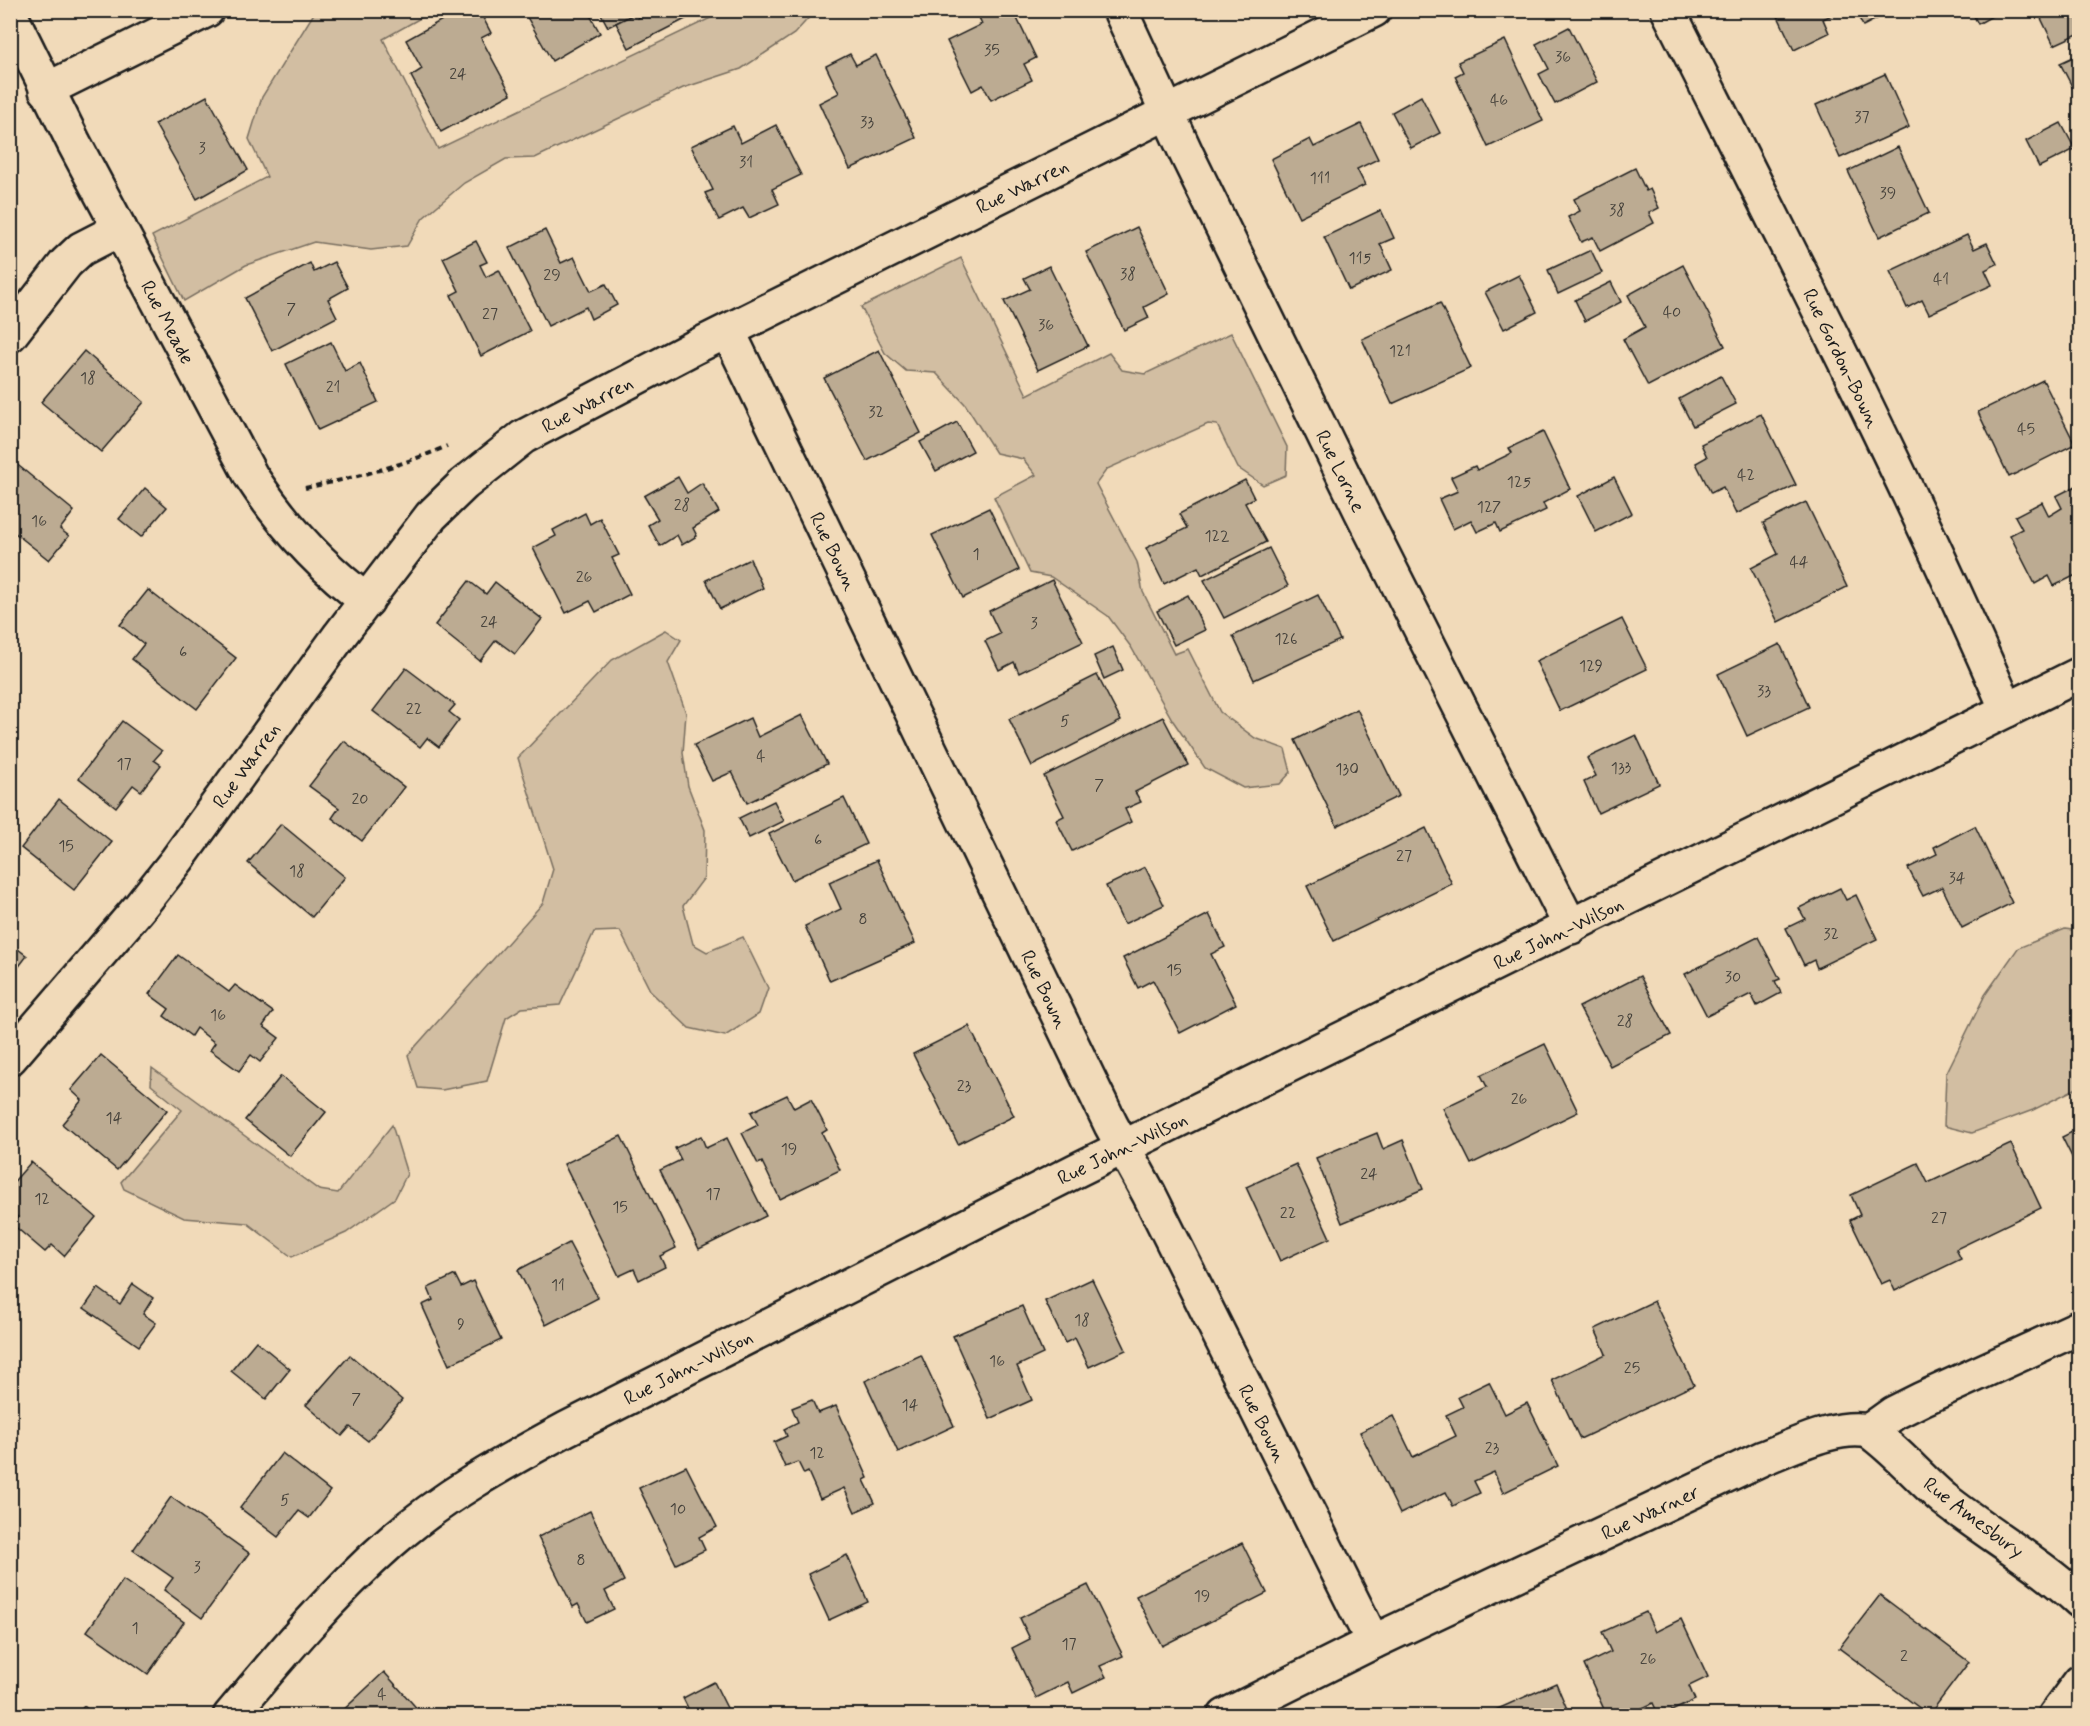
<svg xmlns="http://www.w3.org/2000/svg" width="2090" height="1726" viewBox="0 0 2090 1726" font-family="Mynerve,sans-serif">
<rect width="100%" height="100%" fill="#f1dab9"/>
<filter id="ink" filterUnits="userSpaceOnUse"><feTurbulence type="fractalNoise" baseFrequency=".0167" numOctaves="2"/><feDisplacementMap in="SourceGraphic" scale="12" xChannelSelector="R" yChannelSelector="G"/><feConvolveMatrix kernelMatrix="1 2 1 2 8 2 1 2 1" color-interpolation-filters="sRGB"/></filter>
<g filter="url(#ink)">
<g fill="#d2bea2" stroke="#776d5f" stroke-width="1.5">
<polygon points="316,10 424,11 424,16 383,39 438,149 725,11 815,11 794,34 741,69 683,88 535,158 506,159 464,183 423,218 407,246 371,250 314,242 246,265 184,301 152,236 267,177 249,139 262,97"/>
<polygon points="961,258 1027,395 1109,353 1122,370 1145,374 1231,333 1287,447 1286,475 1263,485 1238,468 1217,425 1208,424 1107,469 1096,484 1137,562 1143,592 1174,654 1188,649 1220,712 1255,738 1285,749 1291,772 1280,784 1243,788 1205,768 1173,721 1131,647 1108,616 1051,577 1030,573 994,497 1036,475 1023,459 996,453 965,404 936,373 906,371 885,353 861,307"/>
<polygon points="666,630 681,640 668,662 686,713 683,753 688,786 705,830 704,878 683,906 693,944 707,952 743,937 768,988 759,1014 725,1036 689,1028 651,992 620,931 594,932 560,1005 522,1008 506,1018 487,1081 442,1090 418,1088 408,1055 543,903 553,869 518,758 612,660"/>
<polygon points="2065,929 2079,931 2079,1087 2033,1110 1972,1133 1944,1126 1946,1074 1985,995 2018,948"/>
<polygon points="152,1068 319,1190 338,1193 392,1125 407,1174 395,1198 346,1233 292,1257 247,1223 184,1218 124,1189 121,1182 182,1110 151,1085"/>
</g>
<g fill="#bcab92" stroke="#1c1c1c" stroke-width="1.5">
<polygon points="460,10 479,10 491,33 481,38 511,94 441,132 411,76 422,69 406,40"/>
<polygon points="523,10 587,10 600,33 552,61"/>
<polygon points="599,10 635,10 636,13 608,27"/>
<polygon points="652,10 703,10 629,48 616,23 636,13 638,18"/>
<polygon points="982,10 1013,10 1036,58 1024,64 1032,80 991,100 983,85 972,91 947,41 982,24 977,13"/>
<polygon points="1775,10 1840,10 1840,11 1823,19 1829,33 1794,50"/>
<polygon points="1855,10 1885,10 1886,14 1863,26"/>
<polygon points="1971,10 2003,10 1978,24"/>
<polygon points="2037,10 2080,10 2080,33 2054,45"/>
<polygon points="1569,27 1597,82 1555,104 1539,74 1549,69 1536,44"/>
<polygon points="1505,40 1543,121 1488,147 1455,76 1463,72 1458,62"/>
<polygon points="850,54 856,65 876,55 916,138 850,169 819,103 839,93 826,66"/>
<polygon points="2080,54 2080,102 2060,63"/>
<polygon points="1885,74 1909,127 1840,158 1816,105"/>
<polygon points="207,96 248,170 197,199 155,124"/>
<polygon points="1421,96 1440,133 1411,148 1392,112"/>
<polygon points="2061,123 2075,149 2039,167 2026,141"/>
<polygon points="1361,124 1378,159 1357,169 1365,185 1299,217 1271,159 1310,139 1314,147"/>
<polygon points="776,125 801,175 772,189 779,204 749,218 743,208 719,220 705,193 713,190 691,146 733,126 741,143"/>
<polygon points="1898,147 1929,213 1879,237 1848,171"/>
<polygon points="1635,168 1646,191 1650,189 1659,208 1649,213 1654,223 1600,251 1593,237 1581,242 1568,217 1580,211 1574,199"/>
<polygon points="1381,210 1394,238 1380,244 1392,270 1349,290 1324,237"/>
<polygon points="1137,227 1169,294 1144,307 1149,318 1124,330 1086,252"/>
<polygon points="545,230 561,263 574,257 591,291 606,284 617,305 591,319 586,307 548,326 509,248"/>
<polygon points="1967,235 1974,249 1987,243 1997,264 1985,270 1992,285 1929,314 1922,300 1907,308 1890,271"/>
<polygon points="476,241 487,262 480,265 486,277 499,270 530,331 481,356 451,295 459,291 443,258"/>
<polygon points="1591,250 1602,273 1558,294 1548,270"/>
<polygon points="334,262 348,288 328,299 337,317 272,351 245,298 310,263 314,272"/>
<polygon points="1683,265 1725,346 1648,386 1623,339 1645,327 1628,295"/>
<polygon points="1049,266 1088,346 1038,370 1004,301 1030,289 1024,278"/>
<polygon points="1519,275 1537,312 1504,329 1485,292"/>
<polygon points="1611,282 1621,302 1585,321 1575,300"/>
<polygon points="1440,303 1471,368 1392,404 1362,339"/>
<polygon points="331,342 345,371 360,363 378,402 318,430 286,364"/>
<polygon points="879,350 921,433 867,461 824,378"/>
<polygon points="84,351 144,402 101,452 41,402"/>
<polygon points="1721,376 1736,404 1693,426 1679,399"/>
<polygon points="2043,380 2075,444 2009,477 1978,412"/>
<polygon points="1761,414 1796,485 1736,514 1723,487 1711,493 1696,463 1707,457 1701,444"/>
<polygon points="957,422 973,451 936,471 920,442"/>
<polygon points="1543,432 1570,489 1543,503 1546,510 1500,532 1496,523 1477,532 1471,520 1453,529 1439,499 1458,491 1451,477 1475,466 1477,470 1512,453 1509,448"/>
<polygon points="14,462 74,511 60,529 69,536 49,560 10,529 10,466"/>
<polygon points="678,477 687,493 702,483 719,512 693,528 697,536 682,545 677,535 660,546 648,525 658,519 644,496"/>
<polygon points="1614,477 1632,513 1596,532 1578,496"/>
<polygon points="1245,480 1254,498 1245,503 1266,542 1202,575 1198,567 1164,584 1146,548 1187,528 1179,514"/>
<polygon points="2080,484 2080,573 2054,586 2049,576 2035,584 2010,535 2022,529 2015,516 2042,502 2049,516 2062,508 2056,496"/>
<polygon points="145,488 167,507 141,537 119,519"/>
<polygon points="1806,502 1847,587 1778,622 1751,568 1778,554 1763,523"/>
<polygon points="989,508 1019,570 963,598 932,535"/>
<polygon points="585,513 590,524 600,518 619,555 612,558 630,594 596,612 590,601 566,613 533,548 556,536 553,530"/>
<polygon points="1269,548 1288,586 1224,618 1204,580"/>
<polygon points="750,559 763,588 720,609 706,580"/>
<polygon points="1052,580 1083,642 1019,673 1014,662 999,670 985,641 1000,634 989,611"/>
<polygon points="469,581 486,594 495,582 542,619 515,654 496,640 480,661 435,625"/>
<polygon points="148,590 236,658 197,709 132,659 144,644 120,625"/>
<polygon points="1188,595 1205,630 1174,645 1157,611"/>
<polygon points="1318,595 1340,640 1254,680 1233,636"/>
<polygon points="1622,619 1647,669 1560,711 1536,661"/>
<polygon points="1780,644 1809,707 1747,736 1718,674"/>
<polygon points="1113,647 1123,670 1104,679 1094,656"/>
<polygon points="406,668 455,705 449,712 459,720 439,747 427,738 420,747 373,711"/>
<polygon points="1097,675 1121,721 1032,766 1009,719"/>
<polygon points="1357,709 1399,796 1337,826 1295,740"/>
<polygon points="802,715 827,764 747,803 732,772 712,781 694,745 750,718 758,737"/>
<polygon points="1163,717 1188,765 1135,792 1141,802 1125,809 1131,822 1072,851 1056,820 1064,816 1044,776"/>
<polygon points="122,721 162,751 154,760 161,765 141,791 133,785 116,807 79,778"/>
<polygon points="1636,735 1659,784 1598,813 1584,782 1596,776 1587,758"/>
<polygon points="344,741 404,787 362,841 332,818 339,808 309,786"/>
<polygon points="844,798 866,844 792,880 769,834"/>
<polygon points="59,799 112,842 74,890 21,848"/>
<polygon points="774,801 784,821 749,838 739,818"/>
<polygon points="281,824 345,877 312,917 248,863"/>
<polygon points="1975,826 2012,903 1962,928 1942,887 1923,896 1908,868 1937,854 1934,847"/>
<polygon points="1426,828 1452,884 1334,941 1307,886"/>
<polygon points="877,860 915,943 830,981 805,926 841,909 829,882"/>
<polygon points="1145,867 1164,905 1124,924 1106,886"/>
<polygon points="1840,888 1846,900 1856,895 1877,939 1817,968 1814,960 1804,965 1786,928 1805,919 1799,908"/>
<polygon points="1209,914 1225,947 1211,954 1236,1004 1180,1033 1153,980 1138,988 1123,958"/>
<polygon points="1758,937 1780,979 1775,981 1781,993 1757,1006 1751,994 1707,1016 1685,974"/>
<polygon points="10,943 27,956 10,978"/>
<polygon points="178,955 229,992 235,985 273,1012 263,1026 279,1038 260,1062 251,1055 239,1071 210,1050 215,1043 196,1028 191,1036 164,1016 169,1009 149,994"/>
<polygon points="1640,976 1671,1035 1610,1066 1579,1007"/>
<polygon points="969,1026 1014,1116 958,1144 913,1054"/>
<polygon points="1545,1044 1578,1112 1471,1164 1443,1108 1487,1087 1481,1075"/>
<polygon points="101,1055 167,1110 117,1170 62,1124 82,1100 71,1090"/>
<polygon points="281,1076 326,1112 290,1156 245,1120"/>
<polygon points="787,1095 794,1108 811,1099 827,1130 822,1133 840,1170 780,1199 762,1162 758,1164 742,1133 758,1125 751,1112"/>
<polygon points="2080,1128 2080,1173 2062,1137"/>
<polygon points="1377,1133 1383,1149 1403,1140 1423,1189 1342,1223 1316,1158"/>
<polygon points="621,1136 676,1248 660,1256 665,1267 639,1280 634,1269 619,1276 564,1164"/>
<polygon points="701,1136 706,1148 727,1138 766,1216 699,1249 660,1170 681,1160 675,1148"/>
<polygon points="2011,1144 2041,1208 1956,1249 1961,1259 1895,1291 1890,1280 1881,1284 1850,1220 1860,1215 1851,1195 1918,1163 1928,1183"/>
<polygon points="31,1162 96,1217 64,1256 52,1245 45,1252 12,1224 18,1217 10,1211 10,1186"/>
<polygon points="1296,1164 1330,1238 1280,1261 1246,1187"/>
<polygon points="569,1243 598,1298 546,1325 518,1270"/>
<polygon points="455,1275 461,1287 473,1281 501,1340 449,1365 422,1305 433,1300 428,1288"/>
<polygon points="1092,1279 1126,1350 1089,1367 1075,1338 1065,1343 1045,1301"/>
<polygon points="133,1284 153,1298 143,1314 156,1323 139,1346 84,1308 98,1288 120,1304"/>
<polygon points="1654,1301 1694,1385 1580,1439 1552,1380 1606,1354 1595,1329"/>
<polygon points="1022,1306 1043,1354 1017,1366 1032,1400 990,1419 953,1336"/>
<polygon points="256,1341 290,1369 266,1399 231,1371"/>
<polygon points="350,1355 402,1400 368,1441 350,1427 342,1436 306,1405"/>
<polygon points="921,1355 954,1426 898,1452 865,1381"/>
<polygon points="1489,1382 1505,1414 1527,1403 1558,1466 1503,1493 1494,1472 1474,1481 1480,1493 1453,1506 1446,1492 1400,1514 1360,1432 1393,1416 1413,1457 1456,1436 1446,1415 1463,1407 1458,1397"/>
<polygon points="812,1400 818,1413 836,1406 868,1478 864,1480 875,1503 855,1512 844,1488 820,1499 808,1472 804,1474 798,1462 785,1467 774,1442 787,1436 784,1429 798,1422 792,1408"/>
<polygon points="282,1453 330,1491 309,1518 299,1511 278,1537 240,1508"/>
<polygon points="686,1466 717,1527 699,1537 705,1550 676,1564 639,1488"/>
<polygon points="171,1497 249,1553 202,1618 164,1590 173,1578 133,1550"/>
<polygon points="590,1511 624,1581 605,1591 614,1609 587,1622 578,1604 573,1607 538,1537"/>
<polygon points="1242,1543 1267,1593 1162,1646 1136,1596"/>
<polygon points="847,1555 868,1602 829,1620 808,1574"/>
<polygon points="123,1580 184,1622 148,1674 87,1631"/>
<polygon points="1088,1585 1123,1656 1100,1666 1106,1677 1073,1693 1068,1682 1036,1698 1012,1648 1030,1639 1020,1618"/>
<polygon points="1880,1595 1969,1662 1929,1715 1839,1648"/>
<polygon points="1646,1612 1655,1632 1681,1619 1708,1677 1689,1686 1695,1700 1661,1716 1659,1716 1653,1703 1626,1716 1607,1716 1584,1665 1611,1652 1602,1632"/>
<polygon points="384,1672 422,1714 337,1716"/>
<polygon points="714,1682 731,1716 692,1716 683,1698"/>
<polygon points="1556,1683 1570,1716 1482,1716"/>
<polygon points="84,1706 95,1716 76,1716"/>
</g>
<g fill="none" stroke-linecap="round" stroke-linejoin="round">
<g stroke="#1c1c1c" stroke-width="38">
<g id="minor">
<polyline points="1120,10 1187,155 1361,511 1571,927"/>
<path d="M 1668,10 C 1785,242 1904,472 2007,710"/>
<path d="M 10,14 L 74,143 L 251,476 C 283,525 320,566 367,601"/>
<polyline points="46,90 207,10"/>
<polyline points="728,331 1111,1125 1149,1194 1373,1642"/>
<polyline points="10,335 66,263 81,249 120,229"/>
<polyline points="10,1058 139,908 177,860 340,635 431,516 464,484 523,437 693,348 1374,10"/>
<path d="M 1869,1431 C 1897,1451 1918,1477 1944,1499 C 1988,1534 2038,1562 2080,1601"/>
<path d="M 230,1716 C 281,1655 331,1595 391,1542 C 443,1496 505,1462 566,1429 L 1077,1170 L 2080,674"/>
<path d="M 1225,1716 L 1373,1642 L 1763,1458 C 1794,1446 1837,1424 1869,1431 L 1894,1413 L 1922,1399 L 2080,1327"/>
<polyline points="2055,1716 2080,1682"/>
</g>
</g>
<path stroke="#1c1c1c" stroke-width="4" stroke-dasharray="6 4.5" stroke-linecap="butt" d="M 305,488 C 353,478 402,466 447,446"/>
<use href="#minor" stroke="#f1dab9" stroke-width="33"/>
</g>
</g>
<g text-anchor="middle" stroke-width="4.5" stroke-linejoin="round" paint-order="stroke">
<g font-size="16" fill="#44403a">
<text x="992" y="55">35</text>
<text x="1563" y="62">36</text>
<text x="458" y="79">24</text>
<text x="1499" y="105">46</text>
<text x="1862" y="122">37</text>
<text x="867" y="127">33</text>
<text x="202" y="153">3</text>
<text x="746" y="167">31</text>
<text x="1320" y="183">111</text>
<text x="1888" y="198">39</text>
<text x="1617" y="215">38</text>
<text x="1360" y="263">115</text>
<text x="1128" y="279">38</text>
<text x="552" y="280">29</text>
<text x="1941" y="284">41</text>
<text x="291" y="314">7</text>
<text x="1672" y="317">40</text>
<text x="490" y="319">27</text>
<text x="1046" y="330">36</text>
<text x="1400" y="356">121</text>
<text x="88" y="383">18</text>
<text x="333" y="392">21</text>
<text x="876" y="417">32</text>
<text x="2026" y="434">45</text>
<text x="1746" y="480">42</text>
<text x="1519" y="487">125</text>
<text x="682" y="510">28</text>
<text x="1489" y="512">127</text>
<text x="39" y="526">16</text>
<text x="1217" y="541">122</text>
<text x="976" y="559">1</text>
<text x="1799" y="567">44</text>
<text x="584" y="582">26</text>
<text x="489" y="627">24</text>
<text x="1034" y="628">3</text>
<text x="1286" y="644">126</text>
<text x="183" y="657">6</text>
<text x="1591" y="671">129</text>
<text x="1764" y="696">33</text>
<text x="414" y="714">22</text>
<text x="1065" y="726">5</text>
<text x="761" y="761">4</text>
<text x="124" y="769">17</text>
<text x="1621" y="773">133</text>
<text x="1347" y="774">130</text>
<text x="1099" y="790">7</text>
<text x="360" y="804">20</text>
<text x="818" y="845">6</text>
<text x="66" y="851">15</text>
<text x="1404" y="861">27</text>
<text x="297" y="876">18</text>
<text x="1957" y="883">34</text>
<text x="863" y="924">8</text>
<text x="1831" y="939">32</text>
<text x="1174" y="975">15</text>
<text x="1733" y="982">30</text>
<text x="218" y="1020">16</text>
<text x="1625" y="1026">28</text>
<text x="964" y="1091">23</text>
<text x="1519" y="1104">26</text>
<text x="114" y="1123">14</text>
<text x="789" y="1154">19</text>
<text x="1369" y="1179">24</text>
<text x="713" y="1199">17</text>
<text x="42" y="1204">12</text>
<text x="620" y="1212">15</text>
<text x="1288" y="1218">22</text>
<text x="1939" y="1223">27</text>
<text x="558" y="1290">11</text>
<text x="1082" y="1325">18</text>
<text x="461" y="1329">9</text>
<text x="997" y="1366">16</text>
<text x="1632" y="1373">25</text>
<text x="356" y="1404">7</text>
<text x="910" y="1410">14</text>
<text x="1492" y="1453">23</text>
<text x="817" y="1458">12</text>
<text x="285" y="1505">5</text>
<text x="678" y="1514">10</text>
<text x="581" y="1565">8</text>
<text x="197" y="1572">3</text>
<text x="1202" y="1601">19</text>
<text x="135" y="1633">1</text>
<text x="1069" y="1649">17</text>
<text x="1904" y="1661">2</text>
<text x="1648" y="1664">26</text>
<text x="382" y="1699">4</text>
</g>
<g font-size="20" fill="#1c1c1c" stroke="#f1dab9">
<text transform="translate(1022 186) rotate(-26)" y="7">Rue Warren</text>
<text transform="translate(168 322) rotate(62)" y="7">Rue Meade</text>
<text transform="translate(1842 358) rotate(64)" y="7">Rue Gordon-Bown</text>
<text transform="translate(587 404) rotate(-28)" y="7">Rue Warren</text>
<text transform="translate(1341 471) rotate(64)" y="7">Rue Lorne</text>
<text transform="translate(834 551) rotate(64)" y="7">Rue Bown</text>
<text transform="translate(246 765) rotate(-54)" y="7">Rue Warren</text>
<text transform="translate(1558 933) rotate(-26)" y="7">Rue John-Wilson</text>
<text transform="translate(1045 989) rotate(64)" y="7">Rue Bown</text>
<text transform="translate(1122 1148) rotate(-26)" y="7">Rue John-Wilson</text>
<text transform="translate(688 1367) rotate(-27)" y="7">Rue John-Wilson</text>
<text transform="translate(1263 1423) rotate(63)" y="7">Rue Bown</text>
<text transform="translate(1650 1512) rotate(-25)" y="7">Rue Warner</text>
<text transform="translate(1974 1517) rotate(37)" y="7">Rue Amesbury</text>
</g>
</g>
<rect width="2090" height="1726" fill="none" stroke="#f1dab9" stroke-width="36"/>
<rect x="18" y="18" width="2054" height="1690" fill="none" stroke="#1c1c1c" stroke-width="2" filter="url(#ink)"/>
</svg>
